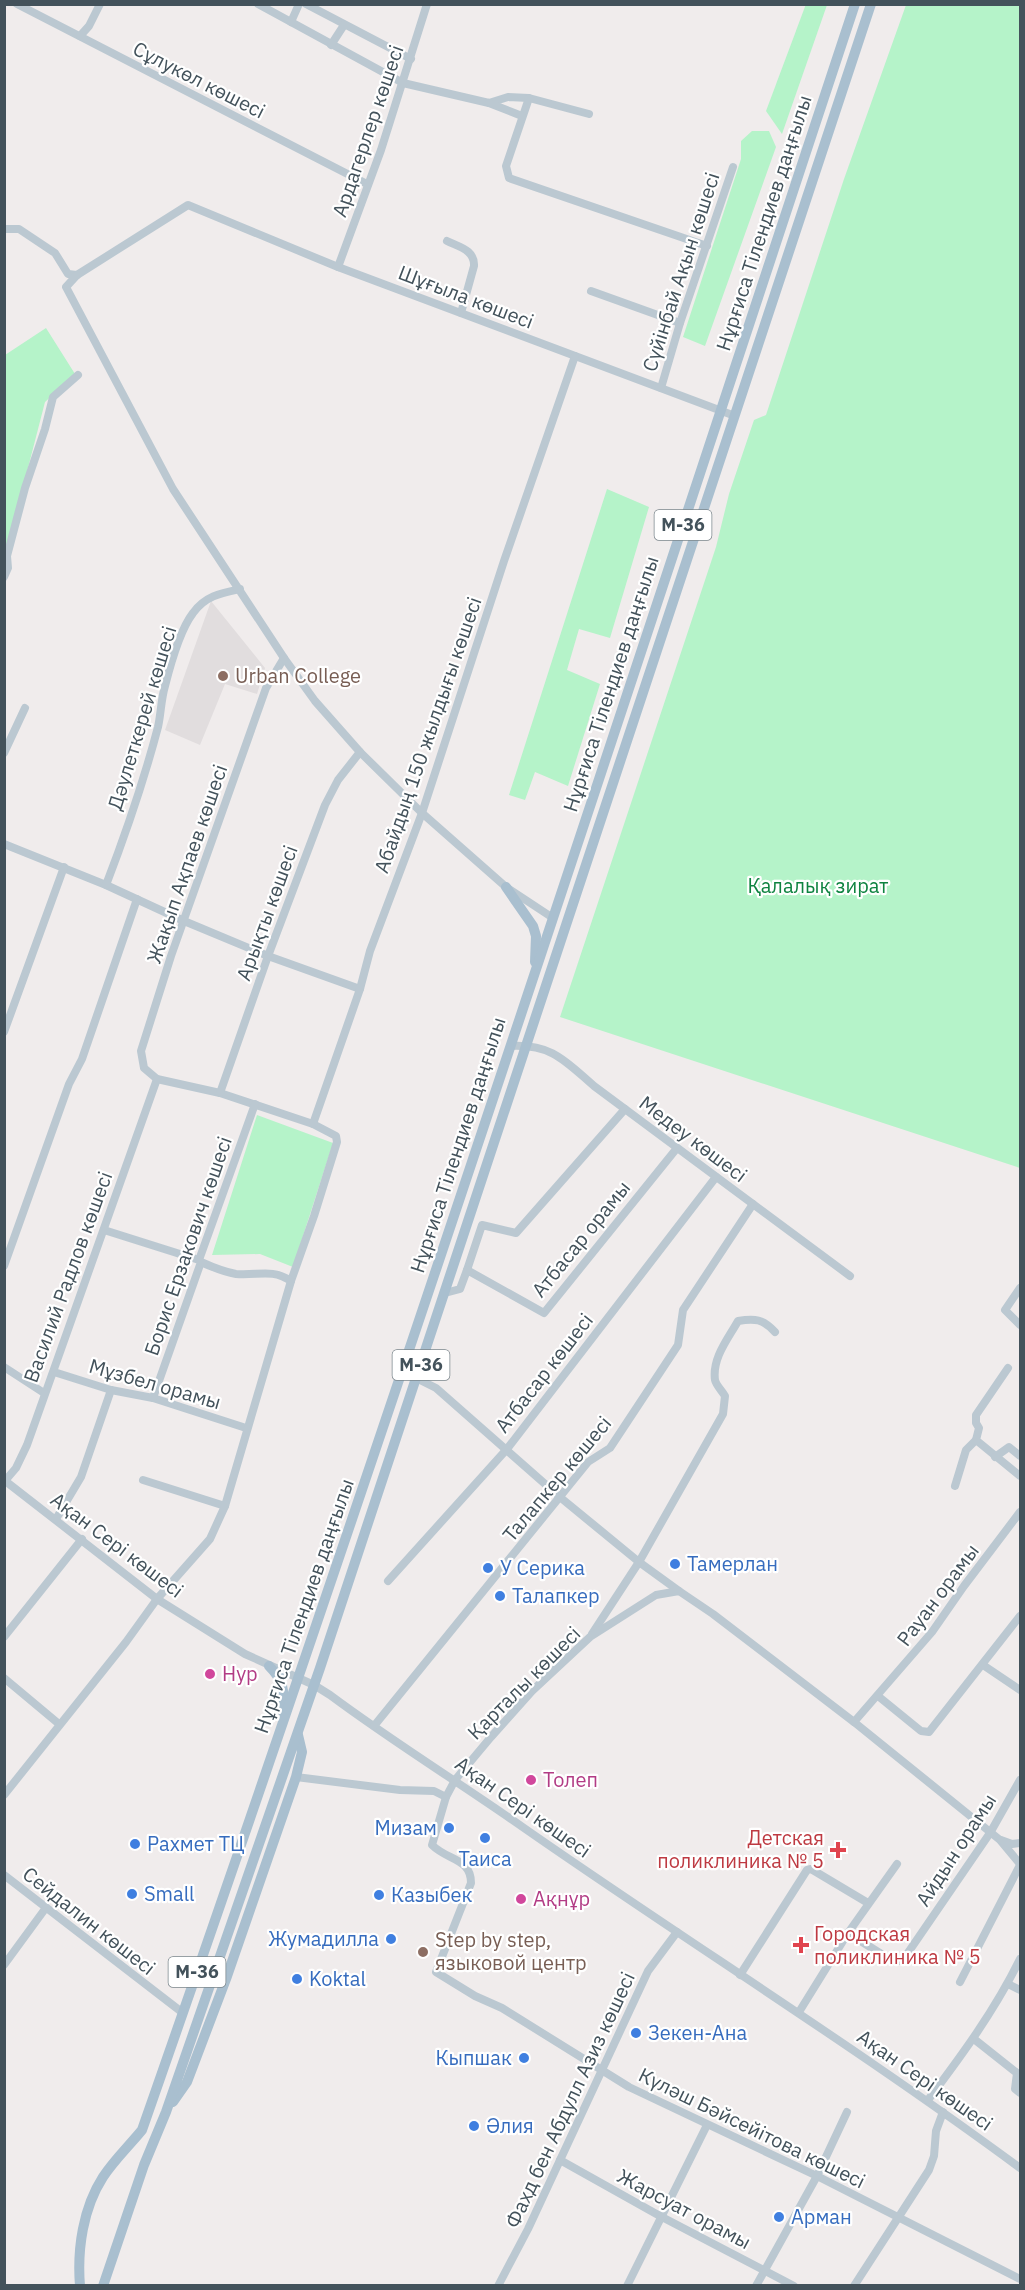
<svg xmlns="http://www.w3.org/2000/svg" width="1025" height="2290" viewBox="0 0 1025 2290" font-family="'IBM Plex Sans',sans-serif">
<rect width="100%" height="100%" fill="#f0ecec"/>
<polygon fill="#e1ddde" points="211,601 265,668 257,694 225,684 200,745 165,730"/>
<g fill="#b5f3c9">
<polygon points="806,4 827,5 782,134 766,111"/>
<polygon points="906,5 1020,5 1020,1168 560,1017 716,547 729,494 754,420 766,415 844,179"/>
<polygon points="752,131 769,131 776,147 705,346 683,337 741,159 741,141"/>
<polygon points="46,328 75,374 45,402 5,557 5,355"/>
<polygon points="607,489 649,507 610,638 579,629 567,670 600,684 568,786 535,772 525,800 509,795"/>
<polygon points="257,1115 333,1143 293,1267 260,1254 212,1255"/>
</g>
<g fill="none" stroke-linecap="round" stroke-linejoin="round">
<g stroke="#bbc8d1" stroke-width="8">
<polyline points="17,4 367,184"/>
<polyline points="258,4 403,83 489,103 508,97 529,98 589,114"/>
<polyline points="306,4 411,59"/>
<polyline points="291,22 299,4"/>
<polyline points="80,36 89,26 100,4"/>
<polyline points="331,45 344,25"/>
<polyline points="529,98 506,166 509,178 707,246"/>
<polyline points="489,103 522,116"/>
<polyline points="4,229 19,229 55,253 68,274 77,275"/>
<path d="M 447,241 C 459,247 475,250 474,266 L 461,313"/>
<polyline points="338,267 381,150 427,4"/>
<polyline points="591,291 680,323"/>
<polyline points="661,388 680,323 733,167"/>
<polyline points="4,577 8,568 7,556 25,488 45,429 53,397 78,375"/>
<polyline points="284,658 266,688 171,956 141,1051 144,1068 157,1079 220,1093 313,1124 336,1136 337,1142 314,1216 291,1281"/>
<polyline points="4,753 25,708"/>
<polyline points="4,844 106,885 184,921 268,956 360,989"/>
<path d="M 106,885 C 126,833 144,780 158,727 C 161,714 161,699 165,686 C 170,666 180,630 193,613 C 205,596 221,593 240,589"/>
<polyline points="553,918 506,887 422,813 360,752 315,701 284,658 173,489 66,287 77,275 188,205 338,267 735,416"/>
<polyline points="4,1032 64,867"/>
<path d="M 511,1046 C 552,1044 565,1061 594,1086 L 850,1276"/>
<polyline points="220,1093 268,956 325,805 338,780 360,752"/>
<polyline points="313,1124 360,989 370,951 422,813 504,561 575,356"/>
<polyline points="104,1230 199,1260"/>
<polyline points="4,1266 69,1084 82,1059 137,899"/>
<polyline points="467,1270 482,1225 516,1233 625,1109"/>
<polyline points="1020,1288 1005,1310 1020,1325"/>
<polyline points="445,1293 460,1289 467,1270 544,1313 677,1148"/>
<polyline points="4,1367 44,1393"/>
<polyline points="1008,1368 976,1415 976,1423 979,1428 976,1440 1020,1476"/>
<polyline points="402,1371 436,1388 561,1498 639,1562 679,1591"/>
<polyline points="54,1372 111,1390 153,1398 246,1428"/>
<polyline points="153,1398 201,1262 199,1260 255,1104"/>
<polyline points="995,1457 1009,1447 1020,1456"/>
<path d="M 4,1480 L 157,1599 L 245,1654 L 314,1685 L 330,1695 C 393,1742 460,1783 524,1828 C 689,1943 859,2049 1020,2168"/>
<polyline points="143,1480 225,1506"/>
<polyline points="4,1482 16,1468 27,1445 157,1079"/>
<polyline points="955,1486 966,1450 976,1440"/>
<polyline points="56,1519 81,1477 111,1390"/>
<polyline points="388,1581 507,1449 716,1177"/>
<path d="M 592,1634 L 639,1562 L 723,1414 L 725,1396 C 722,1391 716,1385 715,1380 C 712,1358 728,1339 738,1321 C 755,1318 763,1319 775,1332"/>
<polyline points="4,1637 82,1539"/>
<polyline points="983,1665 1020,1690"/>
<polyline points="4,1678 59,1724"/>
<polyline points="878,1696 921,1731 929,1732 1020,1616"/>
<polyline points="854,1722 932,1632 964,1586 1020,1512"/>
<polyline points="374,1726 588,1462 610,1448 678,1345 683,1310 753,1204"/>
<polyline points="296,1777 400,1790 434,1791 446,1797 455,1780 491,1737 532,1691 590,1637 656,1595 679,1591 713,1614 854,1722 1000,1840 1020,1864"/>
<path d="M 4,1795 L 126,1642 L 157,1599 L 210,1539 L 225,1506 L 291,1281 C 271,1268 258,1276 236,1274 C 224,1272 212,1267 201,1262"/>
<path d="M 446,1797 L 432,1845 C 448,1861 471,1858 471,1883 L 436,1972 L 475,1996 L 502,2008 L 629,2087 L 817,2176 L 1020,2279"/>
<polyline points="1001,1840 1012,1844 1020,1843"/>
<polyline points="4,1875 183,2013"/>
<polyline points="848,1933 894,1962 903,1960 990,1833 1020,1780"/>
<polyline points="4,1965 45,1909"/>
<polyline points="740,1975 807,1870 811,1869 868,1903"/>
<polyline points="960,1982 1020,1865"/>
<polyline points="1008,1984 1020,1990"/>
<polyline points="799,2012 848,1933 897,1864"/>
<polyline points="974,2039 1017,2073 1015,2089 1020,2093"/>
<path d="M 928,2100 C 962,2055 995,2010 1020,1959"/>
<polyline points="560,2160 660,2216 794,2286"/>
<polyline points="498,2286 528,2229 648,1971 677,1932"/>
<polyline points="627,2286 707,2125"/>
<polyline points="756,2286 817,2176 847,2112"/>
<polyline points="854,2286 929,2170 934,2156 936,2131 943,2112"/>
</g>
<g stroke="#a9bfcf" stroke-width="10">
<polyline points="506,887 533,926 536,936 535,962"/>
<path d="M 269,1666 C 285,1682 284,1691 283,1712"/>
<polyline points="173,2102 187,2082 226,1979 296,1777 302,1752 298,1735"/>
<path d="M 80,2286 C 77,2249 83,2208 103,2177 C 114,2160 129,2146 142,2130 C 389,1425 620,714 855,4"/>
<polyline points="103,2286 144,2165 166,2112 320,1668 871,4"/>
</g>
</g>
<g fill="#8d6e63" stroke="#fff" stroke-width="2">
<circle cx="223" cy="676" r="6"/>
<circle cx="423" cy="1952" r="6"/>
</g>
<g fill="#3f7fe0" stroke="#fff" stroke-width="2">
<circle cx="675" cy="1564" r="6"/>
<circle cx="488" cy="1568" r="6"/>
<circle cx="500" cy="1596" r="6"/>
<circle cx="449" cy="1828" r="6"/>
<circle cx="485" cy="1838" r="6"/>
<circle cx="135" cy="1844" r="6"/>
<circle cx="132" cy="1894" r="6"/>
<circle cx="379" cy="1895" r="6"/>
<circle cx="391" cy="1939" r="6"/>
<circle cx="297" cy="1979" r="6"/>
<circle cx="636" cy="2033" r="6"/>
<circle cx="524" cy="2058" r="6"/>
<circle cx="474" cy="2126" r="6"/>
<circle cx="779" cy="2217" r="6"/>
</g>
<g fill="#d1479c" stroke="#fff" stroke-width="2">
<circle cx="210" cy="1674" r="6"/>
<circle cx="531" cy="1780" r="6"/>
<circle cx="521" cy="1899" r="6"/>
</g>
<g fill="#e0444e" stroke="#fff" stroke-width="2">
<path d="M835 1841h6v6h6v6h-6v6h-6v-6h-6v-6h6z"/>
<path d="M798 1936h6v6h6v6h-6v6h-6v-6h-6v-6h6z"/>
</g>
<g text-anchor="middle" stroke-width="4.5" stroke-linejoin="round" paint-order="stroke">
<g fill="#fff" stroke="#7b868c" stroke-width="1.5">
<rect x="654.5" y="510" width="57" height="30" rx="4.5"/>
<rect x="392.5" y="1350" width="57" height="30" rx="4.5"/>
<rect x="168.5" y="1957" width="57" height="30" rx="4.5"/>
</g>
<g font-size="18" font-weight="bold" fill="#43525b">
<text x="683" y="531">M-36</text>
<text x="421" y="1371">M-36</text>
<text x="197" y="1978">M-36</text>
</g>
<g font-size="20" fill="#43525b" stroke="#fff">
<text transform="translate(199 80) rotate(27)" y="7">Сұлукөл көшесі</text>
<text transform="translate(368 131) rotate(-71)" y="7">Ардагерлер көшесі</text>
<text transform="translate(764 223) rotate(-72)" y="7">Нұрғиса Тілендиев даңғылы</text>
<text transform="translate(681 272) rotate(-72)" y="7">Сүйінбай Ақын көшесі</text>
<text transform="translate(466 297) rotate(21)" y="7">Шұғыла көшесі</text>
<text transform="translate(611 684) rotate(-72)" y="7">Нұрғиса Тілендиев даңғылы</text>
<text transform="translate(142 718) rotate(-73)" y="7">Дәулеткерей көшесі</text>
<text transform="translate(428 735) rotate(-71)" y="7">Абайдың 150 жылдығы көшесі</text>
<text transform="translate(187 864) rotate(-71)" y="7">Жақып Ақпаев көшесі</text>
<text transform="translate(267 913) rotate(-70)" y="7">Арықты көшесі</text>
<text transform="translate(693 1139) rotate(37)" y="7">Медеу көшесі</text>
<text transform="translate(458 1145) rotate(-72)" y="7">Нұрғиса Тілендиев даңғылы</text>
<text transform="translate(581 1239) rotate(-51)" y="7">Атбасар орамы</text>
<text transform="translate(188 1246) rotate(-71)" y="7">Борис Ерзакович көшесі</text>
<text transform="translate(68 1277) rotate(-70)" y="7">Василий Радлов көшесі</text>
<text transform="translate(544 1373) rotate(-52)" y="7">Атбасар көшесі</text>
<text transform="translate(155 1384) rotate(16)" y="7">Мұзбел орамы</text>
<text transform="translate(557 1479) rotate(-50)" y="7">Талапкер көшесі</text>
<text transform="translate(117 1545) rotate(37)" y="7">Ақан Сері көшесі</text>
<text transform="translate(938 1595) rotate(-53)" y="7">Рауан орамы</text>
<text transform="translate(304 1606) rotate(-71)" y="7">Нұрғиса Тілендиев даңғылы</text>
<text transform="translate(524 1683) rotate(-45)" y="7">Қарталы көшесі</text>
<text transform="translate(523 1807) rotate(35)" y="7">Ақан Сері көшесі</text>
<text transform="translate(956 1850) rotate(-57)" y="7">Айдын орамы</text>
<text transform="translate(89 1921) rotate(38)" y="7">Сейдалин көшесі</text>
<text transform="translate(925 2080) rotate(35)" y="7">Ақан Сері көшесі</text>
<text transform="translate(570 2100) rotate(-65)" y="7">Фахд бен Абдулл Азиз көшесі</text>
<text transform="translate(752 2128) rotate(26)" y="7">Күләш Бәйсейітова көшесі</text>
<text transform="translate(684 2209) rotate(28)" y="7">Жарсуат орамы</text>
</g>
<g font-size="20" fill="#785e54" stroke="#fff" text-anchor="start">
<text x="235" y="683">Urban College</text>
<text x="435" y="1947">Step by step,<tspan x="435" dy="23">языковой центр</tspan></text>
</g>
<g font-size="20" fill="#0e8340" stroke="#fff">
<text x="818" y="893">Қалалық зират</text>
</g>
<g font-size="20" fill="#366cbe" stroke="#fff" text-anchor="start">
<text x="687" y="1571">Тамерлан</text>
<text x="500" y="1575">У Серика</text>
<text x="512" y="1603">Талапкер</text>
<text x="437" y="1835" text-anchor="end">Мизам</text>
<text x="147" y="1851">Рахмет ТЦ</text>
<text x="485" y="1866" text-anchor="middle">Таиса</text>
<text x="144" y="1901">Small</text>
<text x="391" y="1902">Казыбек</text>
<text x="379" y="1946" text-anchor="end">Жумадилла</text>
<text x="309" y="1986">Koktal</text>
<text x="648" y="2040">Зекен-Ана</text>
<text x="512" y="2065" text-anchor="end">Кыпшак</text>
<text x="486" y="2133">Әлия</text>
<text x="791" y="2224">Арман</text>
</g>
<g font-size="20" fill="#b23c85" stroke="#fff" text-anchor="start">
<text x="222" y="1681">Нур</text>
<text x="543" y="1787">Толеп</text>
<text x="533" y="1906">Ақнұр</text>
</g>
<g font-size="20" fill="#be3a42" stroke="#fff" text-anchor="end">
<text x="824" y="1845">Детская<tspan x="824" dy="23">поликлиника № 5</tspan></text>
<text x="814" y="1941" text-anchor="start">Городская<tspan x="814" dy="23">поликлиника № 5</tspan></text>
</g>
</g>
<rect width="1025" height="2290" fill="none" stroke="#43525b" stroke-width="12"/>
</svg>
